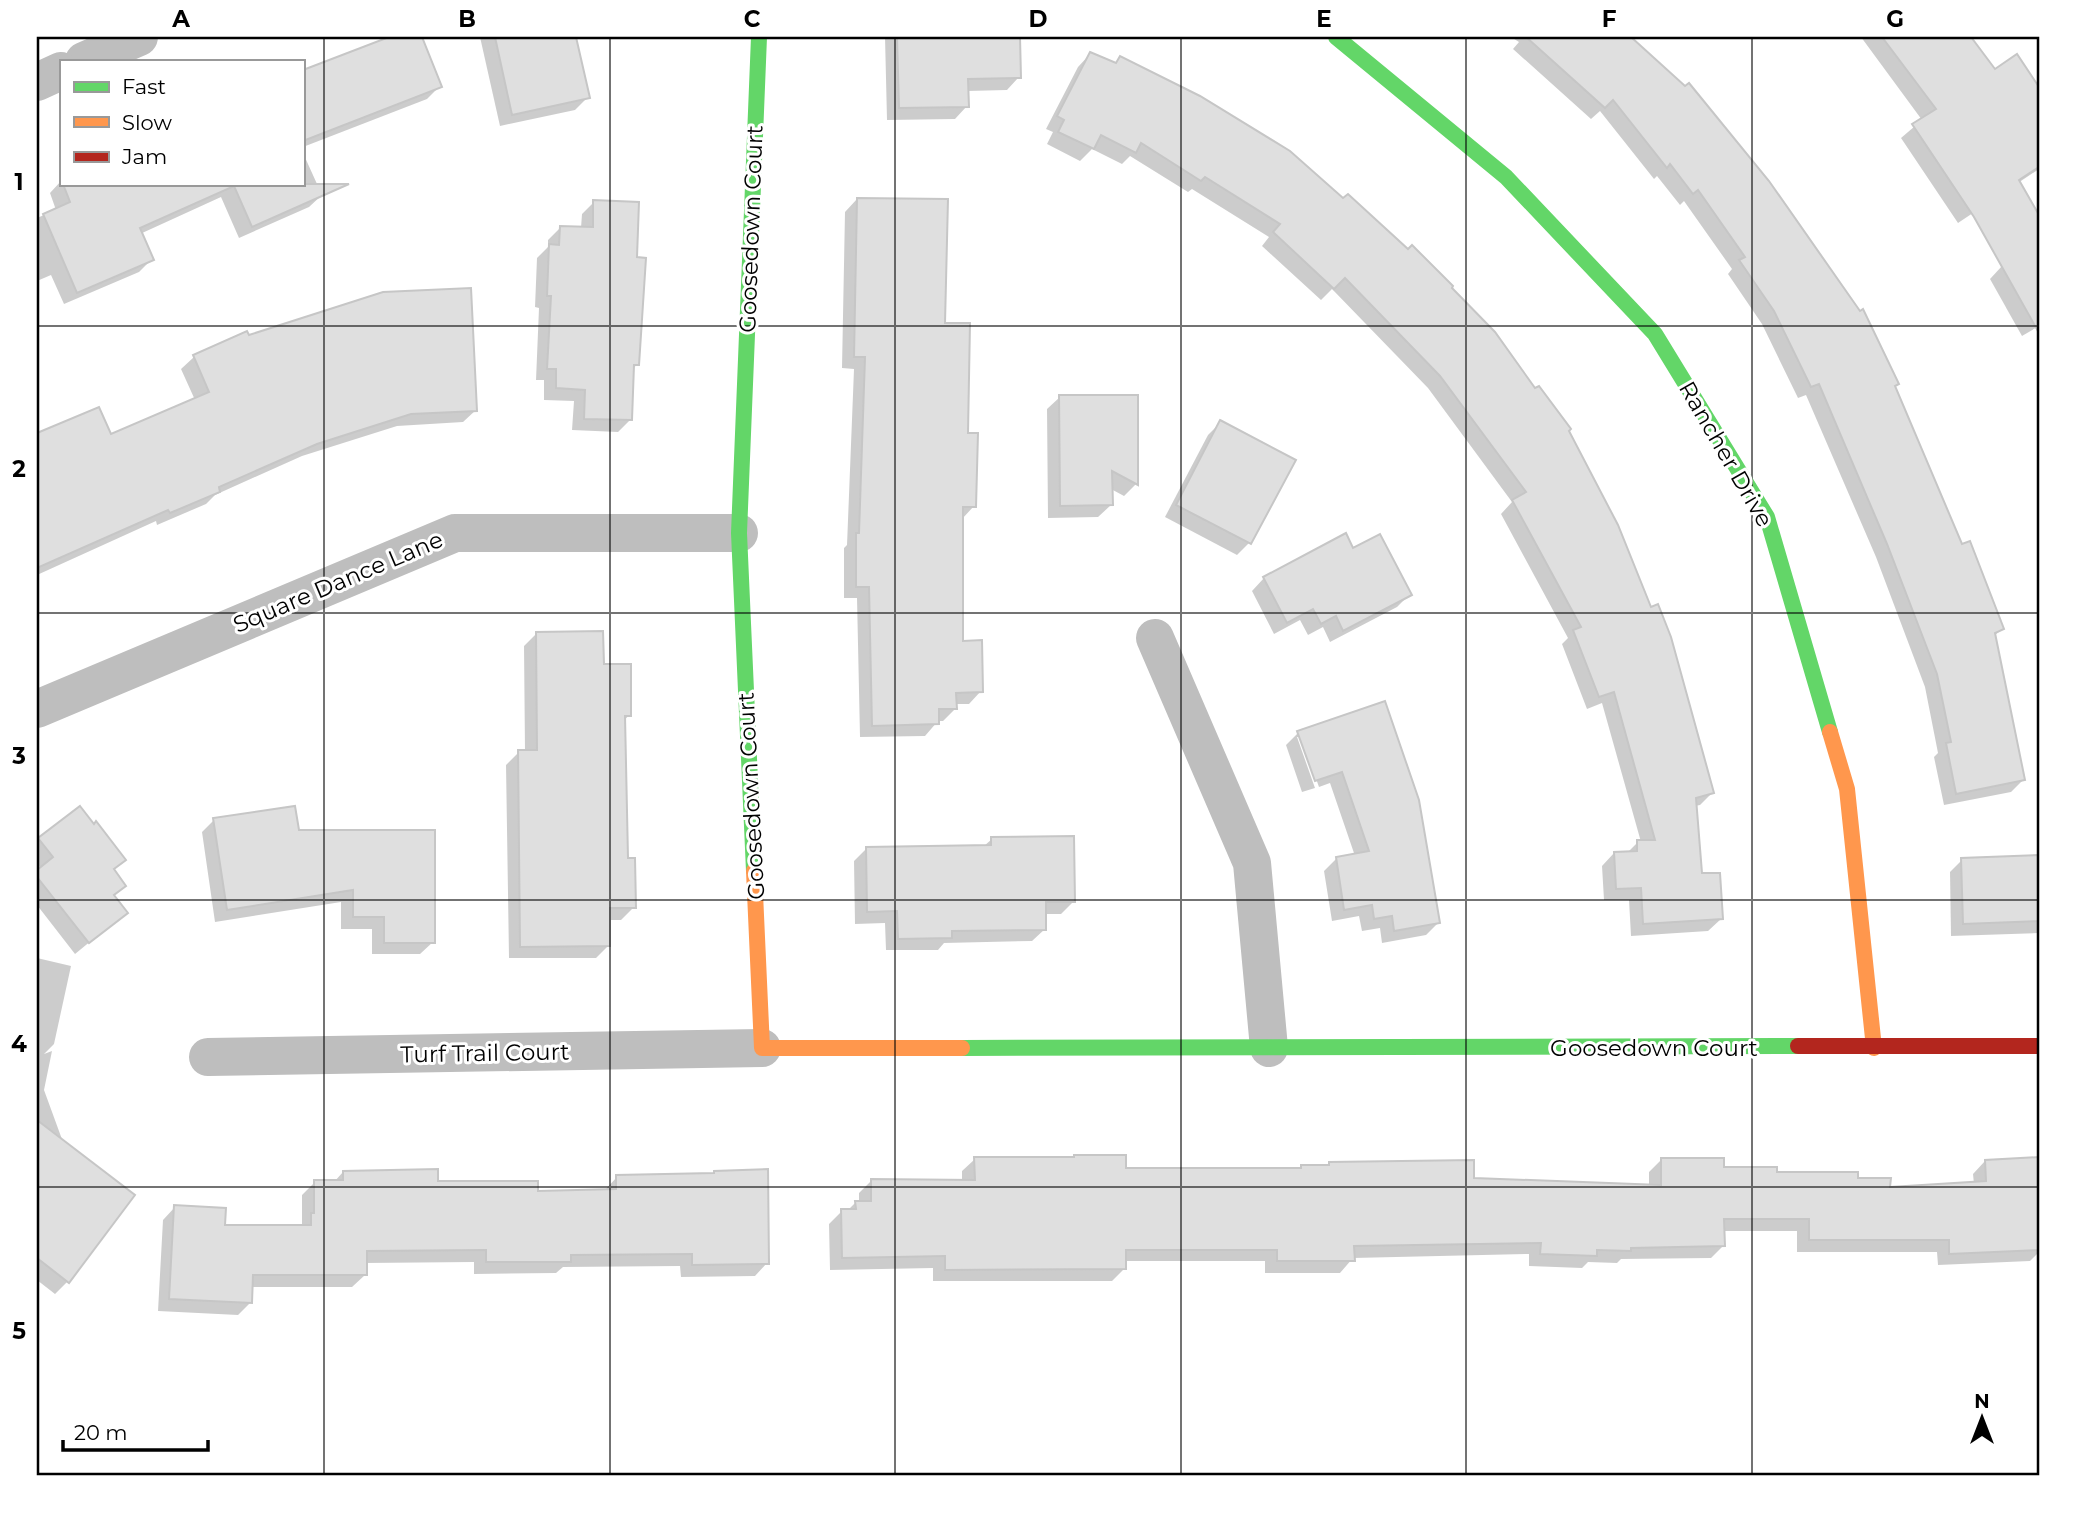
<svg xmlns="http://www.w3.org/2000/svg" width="2076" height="1513" viewBox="0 0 2076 1513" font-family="Montserrat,sans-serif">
<rect width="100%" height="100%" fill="#fff"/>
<g fill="#0003">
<polygon points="394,37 420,37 439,87 427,99 303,147 303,72"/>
<polygon points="480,37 574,37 588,97 575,110 500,126"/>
<polygon points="885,37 1019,37 1019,77 1007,90 967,91 967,106 955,119 887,120"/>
<polygon points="1511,37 1628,37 1685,88 1893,387 1961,546 2002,629 1994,636 2023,780 2011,792 1944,805 1934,757 1938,753 1925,687 1876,557 1806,395 1798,398 1762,324 1728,274 1732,269 1684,201 1680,205 1657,176 1654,179 1600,111 1591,119 1513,49 1519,42"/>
<polygon points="1861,37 1968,37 1994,72 2017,57 2039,90 2039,169 1958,223 1901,138 1922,120"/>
<polygon points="1090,54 1114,64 1120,58 1567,431 1712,793 1700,805 1695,806 1700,875 1721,919 1708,931 1631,936 1629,900 1604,900 1602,866 1614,853 1627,853 1638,842 1641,842 1602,703 1587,709 1562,644 1568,638 1501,514 1512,502 1428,388 1332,289 1321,300 1262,246 1269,237 1192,189 1188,192 1130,156 1122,164 1092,149 1080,161 1047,144 1053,132 1046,129 1078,67"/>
<polygon points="303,153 322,195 309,207 239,238 221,197 140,234 151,260 139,272 64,304 51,275 37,281 37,218 56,210 50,193 61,181 61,184 303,184"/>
<polygon points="857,199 944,324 966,434 974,506 962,519 962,643 981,691 969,704 955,704 955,709 943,721 938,721 925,736 860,737 857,598 844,598 844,548 847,545 854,369 842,368 845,212"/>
<polygon points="594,202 635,259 638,364 632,369 631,419 618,432 572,430 574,401 544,400 544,380 536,380 539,308 535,307 537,258 548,247 548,240 561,227 581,228 582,214"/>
<polygon points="2039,246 2039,326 2022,336 1990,279 2002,266"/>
<polygon points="247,333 248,337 476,410 463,422 397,426 302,456 215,495 206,504 157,525 156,521 37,575 37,437 41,434 111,436 195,400 181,369 194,357"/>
<polygon points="1060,397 1136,484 1124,496 1111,489 1111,505 1098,517 1048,518 1047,409"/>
<polygon points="1221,422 1250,542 1237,555 1165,517 1208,435"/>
<polygon points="1352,550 1410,594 1397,607 1330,642 1323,627 1308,635 1300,620 1274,634 1252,591 1264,578"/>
<polygon points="537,633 602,665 629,715 623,722 626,860 634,907 621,920 608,920 609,945 596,958 509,958 506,765 519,752 525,752 524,646"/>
<polygon points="1384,703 1438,923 1426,935 1382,943 1380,928 1362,931 1359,916 1332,921 1324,871 1336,859 1355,856 1330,783 1319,787 1301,737 1297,737 1315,788 1302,792 1286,745 1298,733"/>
<polygon points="214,820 297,832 433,942 420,954 372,954 372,929 341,929 341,902 215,922 202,832"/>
<polygon points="94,826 124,860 113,871 113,896 125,913 75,954 37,905 37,872 41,869 37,863 37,842 39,839"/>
<polygon points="992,839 1073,902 1061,914 1044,914 1045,929 1032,941 944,943 938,950 886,950 885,923 855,924 854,861 866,849 984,846"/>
<polygon points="2039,857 2039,933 1951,936 1950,872 1962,860"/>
<polygon points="37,958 71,966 54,1044 44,1054 52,1051 44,1090 63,1142 68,1281 55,1294 37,1280 37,1056 39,1056 37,1055"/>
<polygon points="975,1159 1124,1170 1298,1170 1302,1167 1472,1180 1649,1186 1649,1172 1661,1160 1776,1174 1856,1180 1889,1189 1974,1184 1973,1174 1985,1161 2039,1159 2039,1252 2030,1261 1938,1265 1937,1252 1797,1252 1797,1231 1723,1231 1723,1246 1711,1258 1621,1259 1617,1263 1588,1262 1582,1268 1529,1266 1529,1254 1353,1258 1340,1273 1265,1273 1265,1261 1125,1261 1125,1268 1112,1281 933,1281 933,1268 830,1270 829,1224 842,1211 847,1211 856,1202 859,1202 859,1193 871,1181 962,1182 962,1171"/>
<polygon points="343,1172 536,1193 604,1191 617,1177 767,1263 755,1276 681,1277 680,1266 563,1267 556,1273 474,1274 474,1262 365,1263 365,1275 352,1287 251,1287 250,1303 238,1315 158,1311 163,1220 175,1207 223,1226 300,1226 302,1224 302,1195 315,1182 334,1182"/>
</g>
<g fill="#dfdfdf" stroke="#c6c6c6" stroke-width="2">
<polygon points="389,37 422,37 442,87 303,141 303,70"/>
<polygon points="495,37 576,37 590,98 512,115"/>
<polygon points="897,37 1020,37 1021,78 968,79 969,107 899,108"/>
<polygon points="1526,37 1631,37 1685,86 1689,83 1769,181 1860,311 1863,309 1899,384 1895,386 1962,544 1970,541 2004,629 1995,633 2025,780 1956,794 1946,743 1951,742 1937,674 1887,544 1819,384 1811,387 1774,311 1739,260 1745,257 1698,190 1693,194 1670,164 1667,168 1613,100 1605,108"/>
<polygon points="1882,37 1971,37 1995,69 2017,54 2039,87 2039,167 2019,180 2039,215 2039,333 1974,217 1912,124 1936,109"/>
<polygon points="1090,52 1116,63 1120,56 1200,96 1290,151 1343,198 1348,194 1408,249 1412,245 1453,286 1452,288 1495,332 1535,388 1539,386 1571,429 1569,431 1618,525 1651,607 1658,604 1671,637 1714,793 1696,798 1702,873 1720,873 1723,919 1643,924 1641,888 1616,889 1614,852 1637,851 1637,840 1655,840 1614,692 1599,697 1573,630 1581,627 1512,500 1526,492 1440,376 1345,278 1334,289 1273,232 1280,224 1205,177 1201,181 1141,143 1136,153 1101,135 1094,149 1058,132 1064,120 1057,116"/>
<polygon points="63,184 349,184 252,227 234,186 140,228 154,260 77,293 43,214 70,202"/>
<polygon points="857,198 948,199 945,323 970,323 968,433 978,433 976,507 963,507 963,641 982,640 983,692 956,693 957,709 939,709 939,724 872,726 869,587 856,587 856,533 859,533 865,357 854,357"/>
<polygon points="593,200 639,202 637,257 646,258 639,365 634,365 632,420 584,419 585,390 556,388 556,369 547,369 551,296 547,296 549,244 559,245 560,226 593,227"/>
<polygon points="471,288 477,411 411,414 317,444 219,487 220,492 170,513 168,510 37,568 37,433 99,407 111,434 209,392 193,355 247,331 249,335 383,292"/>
<polygon points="1059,395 1138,395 1138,485 1112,471 1113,505 1060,506"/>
<polygon points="1220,420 1296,460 1251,544 1176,505"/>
<polygon points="1346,533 1353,548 1380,534 1412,595 1343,631 1336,616 1321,624 1313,609 1287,623 1263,577"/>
<polygon points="603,631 604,664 631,664 631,716 625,716 628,858 635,858 636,908 610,908 610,946 520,947 518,750 537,750 536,632"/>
<polygon points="1385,701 1419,800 1440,923 1394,931 1392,916 1374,919 1372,905 1344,910 1336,857 1369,851 1342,772 1315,781 1297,731"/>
<polygon points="80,806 94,824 96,821 126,860 114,869 126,886 114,895 128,913 89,943 37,877 37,870 53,857 38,838"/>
<polygon points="295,806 299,830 435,830 435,943 384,943 384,917 353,917 353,890 227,910 213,818"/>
<polygon points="1074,836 1075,902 1046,902 1046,930 952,931 952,938 898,939 897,911 867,912 866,847 991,845 991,837"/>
<polygon points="2039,855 2039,921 1963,924 1961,858"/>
<polygon points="37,1120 135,1195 69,1283 37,1258"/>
<polygon points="1074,1155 1126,1155 1126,1168 1301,1168 1301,1165 1329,1165 1329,1162 1474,1160 1474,1178 1661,1185 1661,1158 1724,1158 1724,1167 1777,1167 1777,1172 1858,1172 1858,1178 1891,1178 1890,1187 1986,1181 1985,1160 2039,1157 2039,1250 1949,1254 1949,1240 1809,1240 1809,1219 1724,1219 1725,1246 1631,1248 1631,1251 1597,1250 1597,1256 1540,1254 1541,1243 1354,1246 1355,1261 1277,1261 1277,1250 1126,1250 1126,1269 945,1270 945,1256 842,1258 841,1209 856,1209 855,1201 871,1201 871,1179 975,1180 974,1157 1074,1157"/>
<polygon points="438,1169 438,1181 538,1181 538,1191 616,1189 616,1175 714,1173 714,1171 768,1169 769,1264 692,1265 692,1254 571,1255 571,1262 486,1262 486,1250 367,1251 367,1275 253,1275 252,1303 169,1299 174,1205 226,1208 225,1225 311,1225 311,1213 314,1213 314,1180 343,1180 343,1171"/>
</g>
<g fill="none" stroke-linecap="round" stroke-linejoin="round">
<g stroke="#bebebe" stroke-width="38">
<polyline points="84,61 139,37"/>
<polyline points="37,82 61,71"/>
<polyline points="1155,638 1252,863 1269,1048"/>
<polyline points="37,709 455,533 739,533"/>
<polyline points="208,1057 762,1048"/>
</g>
<g stroke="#63d668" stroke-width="16">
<polyline points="1336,37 1506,177 1655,334 1767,517 1830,732"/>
<polyline points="754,871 739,533 759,37"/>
<polyline points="962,1048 1798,1046"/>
</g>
<g stroke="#ff974d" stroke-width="16">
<polyline points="1830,732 1847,789 1874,1048"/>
<polyline points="754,871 762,1048 962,1048"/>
</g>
<polyline stroke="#b3261e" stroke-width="16" points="1798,1046 2039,1046"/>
</g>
<path fill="none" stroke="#000" stroke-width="2" stroke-opacity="0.55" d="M 324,37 L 324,1476M 610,37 L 610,1476M 895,37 L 895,1476M 1181,37 L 1181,1476M 1466,37 L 1466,1476M 1752,37 L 1752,1476M 37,326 L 2039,326M 37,613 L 2039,613M 37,900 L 2039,900M 37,1187 L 2039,1187"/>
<g text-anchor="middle" stroke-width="6" stroke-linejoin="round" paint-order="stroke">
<g font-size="23" fill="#000" stroke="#fff">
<text transform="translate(751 229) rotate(-88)" y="8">Goosedown Court</text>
<text transform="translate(1726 454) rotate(60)" y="8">Rancher Drive</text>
<text transform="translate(338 582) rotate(-23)" y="8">Square Dance Lane</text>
<text transform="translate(751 796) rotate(-93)" y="8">Goosedown Court</text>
<text x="1654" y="1056">Goosedown Court</text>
<text transform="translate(485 1053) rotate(-1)" y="8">Turf Trail Court</text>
</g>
</g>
<rect width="2076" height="1513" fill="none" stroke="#ffffff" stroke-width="77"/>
<rect x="60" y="60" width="245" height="126" fill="#ffffff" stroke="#999999" stroke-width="2"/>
<rect x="74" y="82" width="35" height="10" fill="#63d668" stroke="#999999" stroke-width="2"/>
<text x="122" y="94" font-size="21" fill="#000000">Fast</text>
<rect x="74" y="117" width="35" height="10" fill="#ff974d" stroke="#999999" stroke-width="2"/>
<text x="122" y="130" font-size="21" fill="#000000">Slow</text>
<rect x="74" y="152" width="35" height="10" fill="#b3261e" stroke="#999999" stroke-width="2"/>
<text x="122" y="164" font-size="21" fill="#000000">Jam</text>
<g transform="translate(1982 1418)" stroke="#ffffff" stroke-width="5" paint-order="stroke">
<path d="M0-5L12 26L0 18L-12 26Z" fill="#000000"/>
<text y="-10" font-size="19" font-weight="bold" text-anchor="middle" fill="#000000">N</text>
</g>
<path d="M63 1440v10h145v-10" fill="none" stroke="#000000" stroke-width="3.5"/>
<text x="74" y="1440" font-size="21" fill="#000000" stroke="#ffffff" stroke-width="5" paint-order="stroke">20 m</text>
<rect x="38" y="38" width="2000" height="1436" fill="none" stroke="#000" stroke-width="2.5"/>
<g font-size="23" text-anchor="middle" font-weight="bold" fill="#000">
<text x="181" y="27">A</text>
<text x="467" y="27">B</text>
<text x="752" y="27">C</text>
<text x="1038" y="27">D</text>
<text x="1324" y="27">E</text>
<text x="1609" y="27">F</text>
<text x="1895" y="27">G</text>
<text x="19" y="190">1</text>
<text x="19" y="477">2</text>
<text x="19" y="764">3</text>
<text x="19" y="1052">4</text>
<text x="19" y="1339">5</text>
</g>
</svg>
